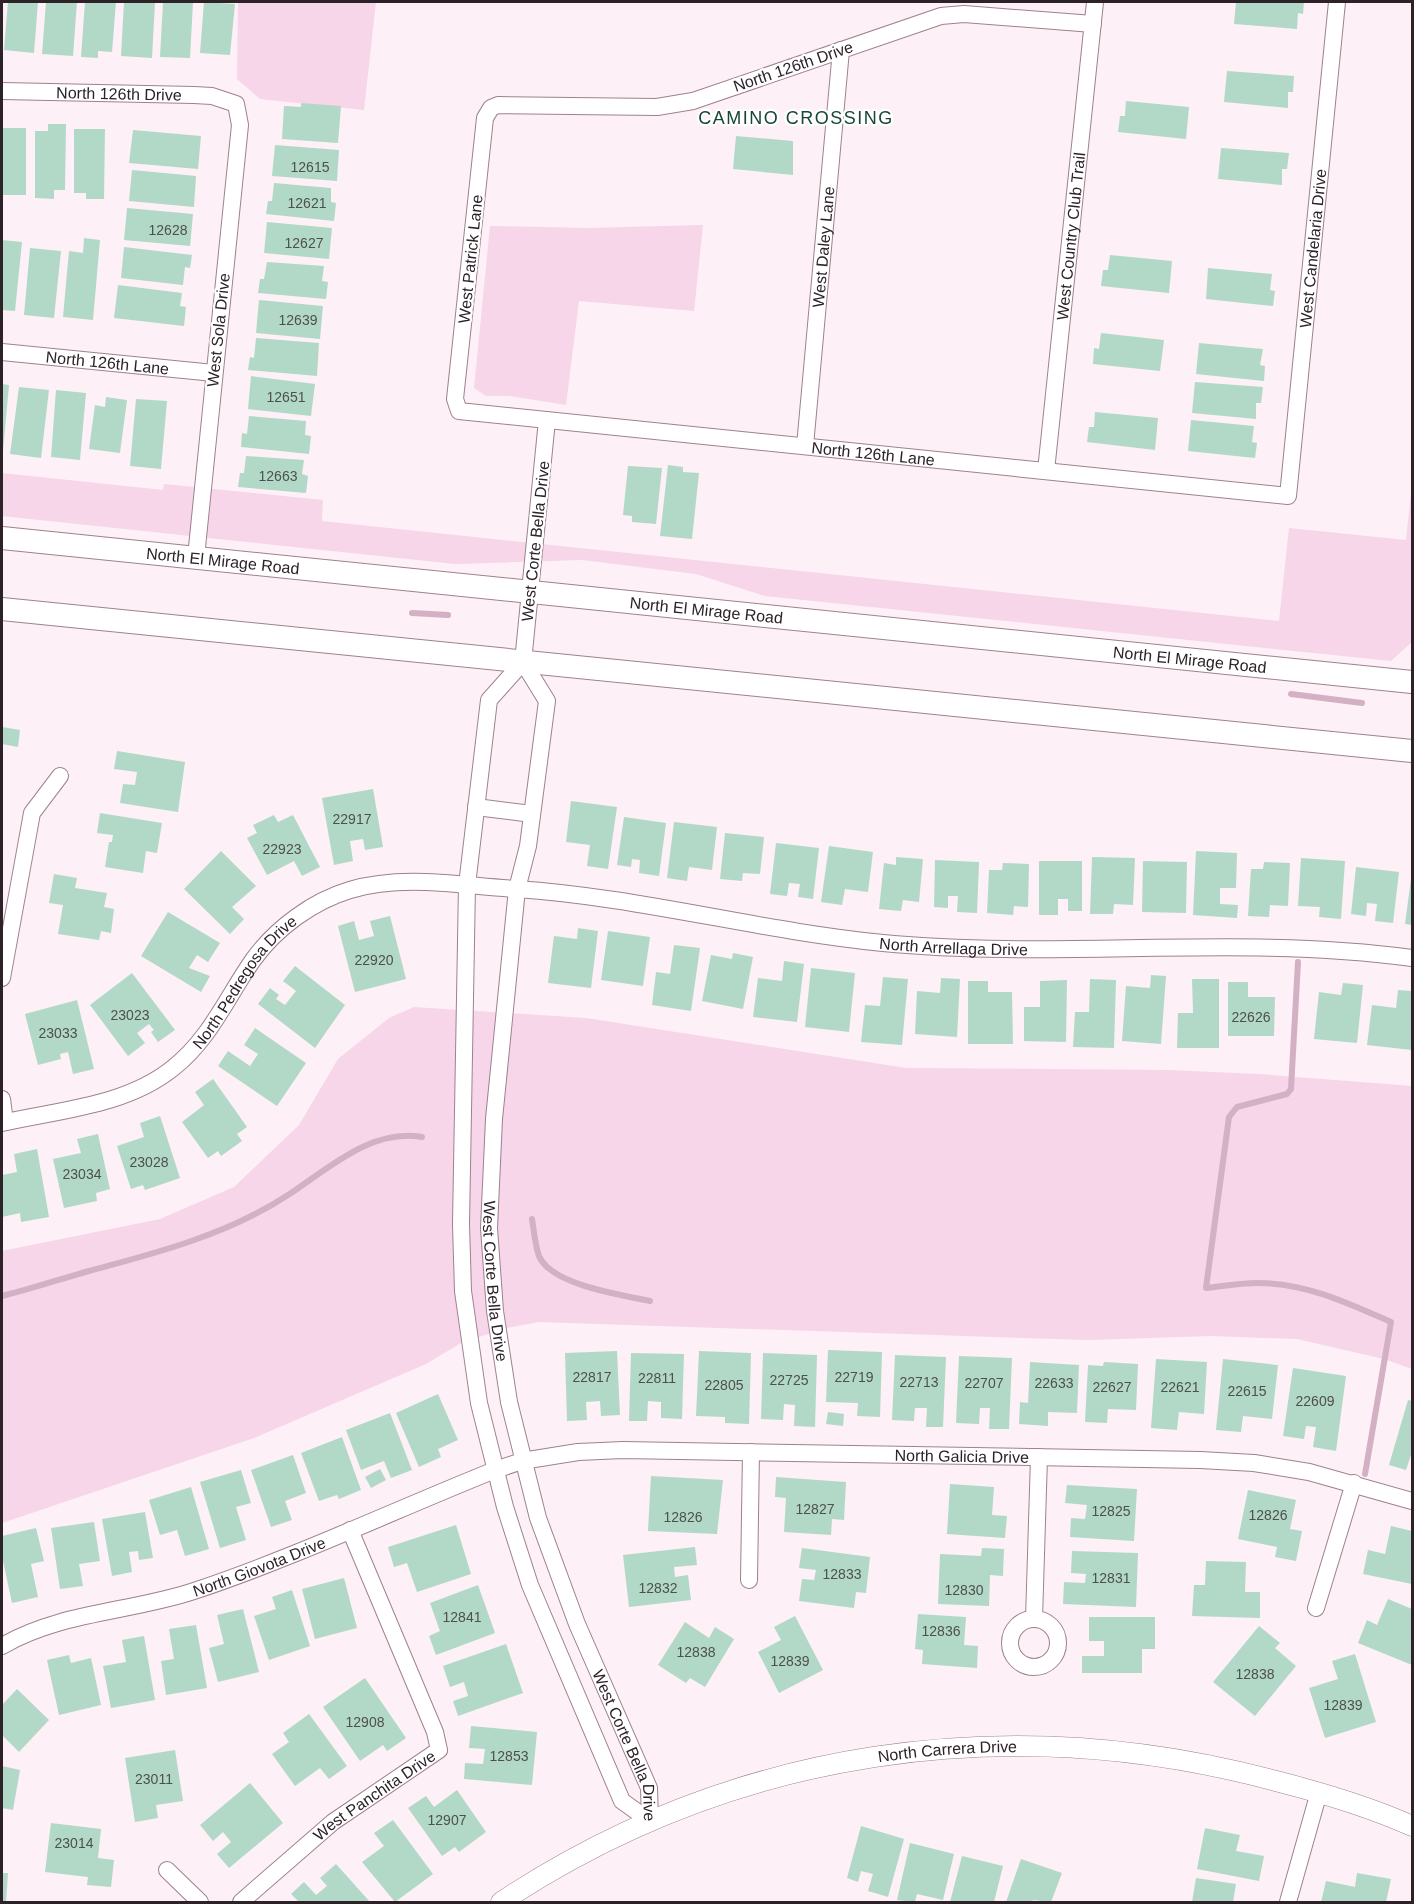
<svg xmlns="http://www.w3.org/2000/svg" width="1414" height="1904" viewBox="0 0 1414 1904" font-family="Arial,sans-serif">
<rect width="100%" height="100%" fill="#fdf0f7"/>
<g fill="#f6d6e8">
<polygon points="238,2 376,2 364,110 260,99 237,79"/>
<polygon points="703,225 694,311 579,301 566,405 510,396 486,396 474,388 490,226 588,228"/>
<polygon points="2,473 163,490 164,484 323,500 322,521 1279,621 1289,528 1406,540 1412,484 1412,642 1391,661 765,596 696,574 582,560 455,564 2,516"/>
<polygon points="414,1007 586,1018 906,1068 1168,1070 1258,1074 1412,1086 1412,1369 1384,1359 1297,1339 1210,1336 1088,1340 539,1322 506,1328 461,1343 426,1364 254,1438 2,1523 2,1251 160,1219 234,1187 299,1125 338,1059 389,1018"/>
</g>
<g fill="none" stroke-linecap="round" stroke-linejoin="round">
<g stroke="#d3b0c4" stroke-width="6">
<polyline points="412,613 448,615"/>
<polyline points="1291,694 1362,703"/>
<path d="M 1298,962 L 1291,1089 L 1287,1094 L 1237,1107 L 1229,1117 L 1206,1288 C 1223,1286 1241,1283 1258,1283 C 1306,1283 1348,1303 1391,1322 L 1365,1474"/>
<path d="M 532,1219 C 534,1231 535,1245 539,1256 C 551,1285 622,1295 650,1301"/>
<path d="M 2,1296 C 31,1289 60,1279 89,1271 C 157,1253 229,1234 288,1195 C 328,1169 371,1128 422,1137"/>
</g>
</g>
<g fill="#b2d9c7">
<polygon points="8,2 38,2 34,53 4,50"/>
<polygon points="46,2 77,2 73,56 42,54"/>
<polygon points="85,2 116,2 112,52 98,51 98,58 81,57"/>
<polygon points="124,2 155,2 152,58 121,56"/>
<polygon points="163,2 193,2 190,58 160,57"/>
<polygon points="204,2 235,4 230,55 200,53"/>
<polygon points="1236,2 1304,2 1303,14 1298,13 1297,29 1234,24"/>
<polygon points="1227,71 1294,76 1293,92 1288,92 1288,108 1224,102"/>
<polygon points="1126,101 1189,107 1186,139 1118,132 1120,116 1125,116"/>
<polygon points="301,103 341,106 338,143 282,139 284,106 301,107"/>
<polygon points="48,124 66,124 65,190 54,190 54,199 35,198 35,131 48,131"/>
<rect x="2" y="128" width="24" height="67"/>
<polygon points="74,129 105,129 104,199 86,199 86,193 74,193"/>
<polygon points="133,130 201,136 198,169 129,163"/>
<polygon points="736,136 793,141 793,175 733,169"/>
<polygon points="275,145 339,150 337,181 272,176"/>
<polygon points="1221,148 1289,153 1287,169 1282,169 1282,185 1218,179"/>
<polygon points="132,170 196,176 194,207 129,201"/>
<polygon points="274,183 331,188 331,202 336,203 334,221 266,214 268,201 272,201"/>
<polygon points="127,208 193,214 190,246 124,240"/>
<polygon points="267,222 332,228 329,259 264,253"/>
<polygon points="84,238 100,240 93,320 63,317 69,251 83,253"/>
<polygon points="2,240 22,242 15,311 2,310"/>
<polygon points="124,247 192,255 190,268 185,267 183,285 121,278"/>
<polygon points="30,248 61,251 54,318 24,315"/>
<polygon points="1110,255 1172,261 1169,293 1101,286 1103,270 1108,270"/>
<polygon points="267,262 324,266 322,281 328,282 326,299 258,293 260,279 264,279"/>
<polygon points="1208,268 1272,274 1270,290 1275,291 1273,306 1206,299"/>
<polygon points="118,285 182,293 180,306 186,307 184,326 114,318"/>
<polygon points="259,300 323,306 320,339 256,333"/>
<polygon points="1101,333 1164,340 1160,371 1093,364 1094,348 1099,349"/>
<polygon points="256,338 319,343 317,376 248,370 250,357 254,358"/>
<polygon points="1199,343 1263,349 1260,365 1265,366 1264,381 1196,374"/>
<polygon points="251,376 315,384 311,416 248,409"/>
<polygon points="1195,382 1263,387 1261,403 1256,403 1256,419 1192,413"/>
<polygon points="2,384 9,385 3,451 2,451"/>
<polygon points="19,387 49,390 41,458 10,454"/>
<polygon points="56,390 86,393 80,460 51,457"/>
<polygon points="106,397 127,400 120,453 89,449 95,405 105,407"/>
<polygon points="136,399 167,401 161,469 130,466"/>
<polygon points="1095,412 1158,418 1155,450 1087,442 1089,427 1094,427"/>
<polygon points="249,416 306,421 305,435 311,436 309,454 241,447 242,433 247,434"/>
<polygon points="1191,420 1254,426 1252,442 1257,443 1255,458 1188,451"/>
<polygon points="246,456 304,460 302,474 308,476 306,493 238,487 240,473 244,473"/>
<polygon points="668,465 683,467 683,472 699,473 692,539 660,536"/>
<polygon points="628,466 662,468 656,524 632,522 632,516 623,515"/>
<polygon points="2,727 20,730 18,747 2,744"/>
<polygon points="117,751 185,762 178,812 120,803 123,784 135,785 137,772 114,769"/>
<polygon points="373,789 383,847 365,850 363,839 350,841 353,861 334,865 322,798"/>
<polygon points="571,801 617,807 608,869 587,866 590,845 566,842"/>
<polygon points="100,813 162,823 157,853 146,851 143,873 105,867 109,842 112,842 113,835 97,833"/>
<polygon points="274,815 278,822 293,815 320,867 302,876 294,861 267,875 247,838 257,833 253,825"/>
<polygon points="624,817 666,823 659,876 639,873 640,860 632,859 631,867 617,865"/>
<polygon points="674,822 717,827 712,870 689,867 687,881 667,878"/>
<polygon points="725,833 764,837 760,874 743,873 742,881 720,879"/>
<polygon points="776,843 819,848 813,899 798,897 800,884 789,883 787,896 770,894"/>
<polygon points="829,846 873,852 868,892 845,889 842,905 821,902"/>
<polygon points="221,851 256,886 232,907 244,919 230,934 184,889"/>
<polygon points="1196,851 1237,853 1236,888 1220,888 1220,904 1238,905 1237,918 1193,915"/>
<polygon points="896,857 923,859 919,902 903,900 901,911 879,909 884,863 896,865"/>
<polygon points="1092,857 1135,858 1133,905 1114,904 1113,914 1090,914"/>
<polygon points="1301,858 1345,861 1341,919 1319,917 1320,907 1298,906"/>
<polygon points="935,860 979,862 977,913 957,912 958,896 948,896 948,908 934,907"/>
<polygon points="1039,861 1082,861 1082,911 1068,911 1068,899 1058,899 1058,915 1039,915"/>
<polygon points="1143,861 1187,862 1186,913 1142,912"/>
<polygon points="1264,862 1290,863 1288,906 1270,905 1269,917 1248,916 1251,869 1263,869"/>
<polygon points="1003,863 1029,864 1028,907 1014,906 1013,915 987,913 989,870 1002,870"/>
<polygon points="1356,867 1399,872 1393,923 1375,921 1377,904 1367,903 1366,916 1351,914"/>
<polygon points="54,874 77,878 75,888 107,893 104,907 114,909 111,933 101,931 99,940 58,934 63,905 49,903"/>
<polygon points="1411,879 1412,879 1412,925 1405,924"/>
<polygon points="168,912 220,943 208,962 197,955 189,968 210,976 201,992 141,956"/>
<polygon points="390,916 406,979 355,992 338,926 354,921 359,940 374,936 370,921"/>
<polygon points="578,928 598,931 591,988 548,983 554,936 577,939"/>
<polygon points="608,931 650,937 643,986 601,980"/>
<polygon points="674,945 700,948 691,1011 652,1005 656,972 670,974"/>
<polygon points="733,953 753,957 743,1009 702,1001 711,955 732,959"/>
<polygon points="784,961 804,964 797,1022 753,1017 758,978 782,981"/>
<polygon points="295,966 345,1005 315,1048 258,1004 270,988 279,995 276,999 285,1005 296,991 283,981"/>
<polygon points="811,968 855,973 849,1032 805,1027"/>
<polygon points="132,973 175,1030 158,1042 151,1032 154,1030 149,1024 137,1033 145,1043 128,1056 90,1005"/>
<polygon points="1151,975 1166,976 1161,1044 1122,1041 1126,986 1150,988"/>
<polygon points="883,977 908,979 902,1045 861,1042 865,1005 880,1006"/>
<polygon points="941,978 960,979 957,1037 915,1034 917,991 940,993"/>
<polygon points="1090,979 1116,980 1114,1048 1073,1047 1075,1012 1089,1012"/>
<polygon points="1192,979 1219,979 1219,1048 1177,1048 1178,1013 1193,1013"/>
<polygon points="1067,980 1066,1042 1024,1041 1024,1007 1040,1007 1040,981"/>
<polygon points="968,981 988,981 988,992 1012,992 1013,1044 968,1044"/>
<polygon points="1228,982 1248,982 1248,997 1275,997 1274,1036 1228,1036"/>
<polygon points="1343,983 1363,985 1357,1043 1314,1039 1319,992 1341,995"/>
<polygon points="1398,990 1412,991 1412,1050 1367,1045 1372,1005 1396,1008"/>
<polygon points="77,1000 94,1069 73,1074 68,1052 60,1054 61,1059 38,1065 25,1014"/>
<polygon points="255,1028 306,1063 277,1106 218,1066 228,1051 250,1066 258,1054 244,1045"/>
<polygon points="213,1079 247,1127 237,1134 242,1141 221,1156 218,1151 208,1158 182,1122 204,1105 195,1092"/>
<polygon points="160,1116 180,1178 145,1190 143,1185 131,1189 117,1146 144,1137 140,1123"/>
<polygon points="98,1134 110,1189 96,1193 97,1201 64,1208 53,1159 81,1153 77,1139"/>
<polygon points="37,1149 49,1217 21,1222 20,1213 2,1217 2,1175 17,1172 14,1154"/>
<polygon points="828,1350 882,1352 880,1417 857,1416 858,1403 826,1402"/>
<polygon points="617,1351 620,1415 601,1416 600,1401 586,1402 587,1420 567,1421 565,1353"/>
<polygon points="699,1351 751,1353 749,1424 725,1423 725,1417 696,1416"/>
<polygon points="631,1353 684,1354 682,1419 661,1418 661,1402 648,1401 647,1421 629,1421"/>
<polygon points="763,1353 817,1355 815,1427 794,1426 795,1405 784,1404 783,1420 761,1419"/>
<polygon points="895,1355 946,1357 943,1427 926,1427 927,1408 915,1408 914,1421 892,1420"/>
<polygon points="959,1356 1012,1358 1009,1429 989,1429 990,1408 980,1408 979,1424 956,1423"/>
<polygon points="1156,1359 1207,1362 1204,1414 1179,1412 1177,1430 1151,1428"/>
<polygon points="1223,1359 1278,1365 1272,1419 1243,1416 1241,1432 1216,1430"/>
<polygon points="1030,1362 1079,1365 1077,1413 1048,1412 1048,1426 1019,1424 1020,1402 1028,1403"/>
<polygon points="1104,1362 1138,1364 1136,1410 1108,1409 1107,1423 1085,1422 1088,1365 1103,1366"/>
<polygon points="1293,1368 1346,1376 1336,1451 1313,1447 1316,1427 1306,1426 1304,1439 1283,1436"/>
<polygon points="438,1394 458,1440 438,1449 441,1457 419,1467 396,1413"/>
<polygon points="1408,1400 1412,1401 1412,1452 1406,1470 1389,1465"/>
<polygon points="828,1412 844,1414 843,1426 826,1424"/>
<polygon points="390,1413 412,1470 391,1478 384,1461 361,1470 346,1430"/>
<polygon points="342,1437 361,1490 339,1499 337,1495 319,1501 301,1453"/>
<polygon points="293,1455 306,1493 285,1501 292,1520 271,1527 251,1470"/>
<polygon points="380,1469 386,1480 371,1488 365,1477"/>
<polygon points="241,1470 251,1503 236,1507 246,1540 220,1548 200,1482"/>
<polygon points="651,1476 723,1480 717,1534 648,1531"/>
<polygon points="776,1477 846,1482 844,1520 832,1519 831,1535 784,1532 786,1498 775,1497"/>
<polygon points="950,1484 994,1487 992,1515 1007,1516 1005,1538 947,1534"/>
<polygon points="1067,1485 1137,1489 1134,1541 1070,1537 1071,1518 1085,1519 1087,1505 1065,1503"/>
<polygon points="191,1487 209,1549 185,1556 177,1530 160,1535 149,1500"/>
<polygon points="1248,1490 1296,1500 1290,1529 1302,1531 1296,1561 1275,1557 1277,1547 1238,1539"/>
<polygon points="145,1512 153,1558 139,1560 138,1551 129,1552 132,1572 112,1576 102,1519"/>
<polygon points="94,1522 100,1561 79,1564 83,1586 60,1589 51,1528"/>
<polygon points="456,1525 471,1574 417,1592 407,1563 394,1567 388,1547"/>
<polygon points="1391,1526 1412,1531 1412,1584 1363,1574 1368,1550 1385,1554"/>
<polygon points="36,1528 44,1561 31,1564 38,1597 12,1603 2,1556 2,1536"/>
<polygon points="695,1547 697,1565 674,1567 675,1577 688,1575 691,1600 629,1607 623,1555"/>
<polygon points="802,1548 870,1557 866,1593 856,1592 854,1608 799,1601 802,1579 814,1580 816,1570 799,1568"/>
<polygon points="982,1548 1004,1549 1003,1576 990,1575 989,1606 938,1604 940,1554 981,1556"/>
<polygon points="1072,1551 1138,1553 1136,1607 1063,1604 1064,1582 1085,1583 1086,1574 1071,1573"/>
<polygon points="1206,1561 1246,1562 1245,1592 1260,1592 1260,1618 1192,1616 1194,1585 1205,1585"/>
<polygon points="344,1578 357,1628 315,1639 302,1589"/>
<polygon points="478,1585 495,1633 436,1655 429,1636 440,1631 430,1603"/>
<polygon points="292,1590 310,1646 269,1660 254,1616 276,1609 272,1597"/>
<polygon points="1388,1599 1412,1609 1412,1665 1358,1643 1367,1620 1377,1625"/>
<polygon points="243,1609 259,1672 218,1682 209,1648 224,1644 217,1615"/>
<polygon points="918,1614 966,1617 964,1645 978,1646 977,1668 922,1664 923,1650 915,1649"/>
<polygon points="795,1616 823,1670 779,1693 758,1652 781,1640 774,1627"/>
<polygon points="1089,1617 1155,1617 1155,1649 1142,1649 1142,1673 1082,1673 1082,1656 1104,1656 1104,1641 1089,1641"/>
<polygon points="685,1622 709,1638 715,1627 734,1639 705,1687 690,1678 686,1683 658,1665"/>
<polygon points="196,1625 207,1688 166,1695 161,1661 174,1659 169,1629"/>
<polygon points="1259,1626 1280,1643 1275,1648 1296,1666 1255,1716 1213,1682"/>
<polygon points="144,1636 155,1700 111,1708 103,1666 126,1662 122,1640"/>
<polygon points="506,1644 523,1693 458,1716 453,1701 468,1696 464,1682 450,1687 443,1666"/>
<polygon points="1355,1654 1376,1722 1325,1738 1309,1688 1338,1679 1332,1661"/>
<polygon points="69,1655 71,1663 91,1658 101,1705 59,1715 47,1660"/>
<polygon points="365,1678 406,1738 387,1751 383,1745 360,1761 323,1707"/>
<polygon points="17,1689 49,1720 19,1752 2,1735 2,1705"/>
<polygon points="309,1714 347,1766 329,1779 320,1768 295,1786 272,1754 289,1742 283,1733"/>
<polygon points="471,1726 537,1732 532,1785 464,1779 465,1763 483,1764 485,1749 469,1748"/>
<polygon points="175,1750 183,1801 156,1805 158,1818 135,1822 125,1758"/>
<polygon points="2,1766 20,1770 13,1810 2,1808"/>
<polygon points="250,1783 283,1823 229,1868 217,1854 231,1842 223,1832 213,1841 200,1825"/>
<polygon points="457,1790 486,1832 459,1852 455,1847 442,1856 408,1808 426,1796 434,1807"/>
<polygon points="393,1820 433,1874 395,1902 362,1862 384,1846 374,1833"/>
<polygon points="51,1823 101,1829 98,1858 114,1860 111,1887 87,1885 88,1877 45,1872"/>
<polygon points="861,1826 904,1839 888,1897 868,1891 873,1874 861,1871 858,1882 847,1878"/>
<polygon points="1205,1828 1240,1835 1236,1851 1264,1856 1259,1881 1197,1869"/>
<polygon points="910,1843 954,1854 943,1900 917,1894 915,1902 897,1900"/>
<polygon points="962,1856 1003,1866 994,1902 950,1902"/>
<polygon points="1021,1859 1062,1873 1051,1902 1033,1900 1032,1902 1006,1902"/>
<polygon points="336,1864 370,1902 299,1902 291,1894 304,1882 316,1895 327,1886 320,1878"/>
<polygon points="2,1873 8,1873 6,1902 2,1902"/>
<polygon points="1357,1873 1391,1879 1386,1902 1321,1902 1326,1881 1355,1887"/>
<polygon points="1196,1878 1236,1884 1233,1902 1192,1902"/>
</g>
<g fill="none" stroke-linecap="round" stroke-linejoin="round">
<g stroke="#9e8191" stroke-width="18">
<g id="minor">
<path id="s1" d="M 1093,24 L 964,14 L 941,16 L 693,101 L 657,107 L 498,105 L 491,108 L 485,118 L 455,399 L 459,411 L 1288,496 L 1337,2"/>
<path id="s2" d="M 2,91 L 194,95 L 212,96 L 236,104 L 240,125 L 196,557"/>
<path id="s3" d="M 2,352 L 214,373"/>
<polyline points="547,420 523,662 489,700 467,885 461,1224 463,1291 479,1403 505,1507 530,1585 622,1801 650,1821"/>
<path id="s4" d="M 805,446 L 841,50"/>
<path id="s5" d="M 1046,471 L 1095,2"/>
<path id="s6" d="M 523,662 L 547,701 L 528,846 L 517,889 L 494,1119 L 489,1228 L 495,1311 L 509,1402 L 538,1518 L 577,1624 L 649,1788 L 650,1821"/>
<polyline points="476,807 532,814"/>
<polyline points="2,978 32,813 60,776"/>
<polyline points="2,1099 5,1122"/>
<path id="s7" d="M 2,1123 C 59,1110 126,1106 173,1068 C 210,1039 227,997 253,960 C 276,928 313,901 350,890 C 404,874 462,886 516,889 C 639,897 760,931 883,943 C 1059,960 1237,934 1412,958"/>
<polyline points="749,1580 751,1452"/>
<polyline points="1316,1608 1354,1483"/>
<circle cx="1034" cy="1643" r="24"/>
<polyline points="1034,1619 1039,1457"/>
<path id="s8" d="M 2,1646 C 60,1612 131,1612 194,1591 C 296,1557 395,1510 495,1470 L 522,1461 L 578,1452 L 623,1450 L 1200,1460 L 1254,1463 L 1309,1472 L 1412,1501"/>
<polyline points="167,1870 200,1902"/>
<path id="s9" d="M 241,1902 L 333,1822 L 439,1750 L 435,1732 L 350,1530"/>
<polyline points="1288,1902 1319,1792"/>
</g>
</g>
<g stroke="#9e8191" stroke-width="21">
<g id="tertiary">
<path id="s10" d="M 501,1902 C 734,1748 1008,1709 1276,1781 C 1323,1793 1368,1806 1412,1826"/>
</g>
</g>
<g stroke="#9e8191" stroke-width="24">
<g id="secondary">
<path id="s11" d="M 2,538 L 1412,682"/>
<polyline points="2,609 1412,751"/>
</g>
</g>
<use href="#minor" stroke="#fff" stroke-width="16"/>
<use href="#tertiary" stroke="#fff" stroke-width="20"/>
<use href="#secondary" stroke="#fff" stroke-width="22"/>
</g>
<g text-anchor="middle" stroke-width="4.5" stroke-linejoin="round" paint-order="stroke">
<g font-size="14" fill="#4e5050">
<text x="310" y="172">12615</text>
<text x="307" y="208">12621</text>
<text x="168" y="235">12628</text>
<text x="304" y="248">12627</text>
<text x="298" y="325">12639</text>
<text x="286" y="402">12651</text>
<text x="278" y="481">12663</text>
<text x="352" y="824">22917</text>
<text x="282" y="854">22923</text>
<text x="374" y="965">22920</text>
<text x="130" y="1020">23023</text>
<text x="1251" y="1022">22626</text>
<text x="58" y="1038">23033</text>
<text x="149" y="1167">23028</text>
<text x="82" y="1179">23034</text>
<text x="592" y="1382">22817</text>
<text x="854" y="1382">22719</text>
<text x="657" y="1383">22811</text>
<text x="789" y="1385">22725</text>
<text x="919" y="1387">22713</text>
<text x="984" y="1388">22707</text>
<text x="1054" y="1388">22633</text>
<text x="724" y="1390">22805</text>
<text x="1112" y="1392">22627</text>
<text x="1180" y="1392">22621</text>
<text x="1247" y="1396">22615</text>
<text x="1315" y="1406">22609</text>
<text x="815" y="1514">12827</text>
<text x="1111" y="1516">12825</text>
<text x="1268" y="1520">12826</text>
<text x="683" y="1522">12826</text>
<text x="842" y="1579">12833</text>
<text x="1111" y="1583">12831</text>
<text x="658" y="1593">12832</text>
<text x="964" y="1595">12830</text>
<text x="462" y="1622">12841</text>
<text x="941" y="1636">12836</text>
<text x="696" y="1657">12838</text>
<text x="790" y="1666">12839</text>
<text x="1255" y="1679">12838</text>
<text x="1343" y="1710">12839</text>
<text x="365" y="1727">12908</text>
<text x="509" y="1761">12853</text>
<text x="154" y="1784">23011</text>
<text x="447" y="1825">12907</text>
<text x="74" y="1848">23014</text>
</g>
<g font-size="16" fill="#2d2228" stroke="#fff">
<text transform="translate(793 66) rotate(-19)" y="6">North 126th Drive</text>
<text dy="6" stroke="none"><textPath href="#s2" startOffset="117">North 126th Drive</textPath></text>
<text dy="6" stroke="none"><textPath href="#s5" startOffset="236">West Country Club Trail</textPath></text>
<text dy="6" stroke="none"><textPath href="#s4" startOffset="200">West Daley Lane</textPath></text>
<text dy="6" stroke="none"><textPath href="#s1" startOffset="2007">West Candelaria Drive</textPath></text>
<text transform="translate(470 259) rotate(-84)" y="6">West Patrick Lane</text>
<text transform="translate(218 330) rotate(-84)" y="6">West Sola Drive</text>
<text dy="6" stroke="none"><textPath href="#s3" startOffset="106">North 126th Lane</textPath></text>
<text dy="6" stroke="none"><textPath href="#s1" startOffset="1341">North 126th Lane</textPath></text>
<text transform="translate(535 541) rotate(-84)" y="6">West Corte Bella Drive</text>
<text dy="6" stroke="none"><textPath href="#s11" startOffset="222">North El Mirage Road</textPath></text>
<text dy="6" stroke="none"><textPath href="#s11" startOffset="708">North El Mirage Road</textPath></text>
<text dy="6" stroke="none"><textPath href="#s11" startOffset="1194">North El Mirage Road</textPath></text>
<text dy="6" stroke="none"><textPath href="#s7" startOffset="1047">North Arrellaga Drive</textPath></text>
<text dy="6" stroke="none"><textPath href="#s7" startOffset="294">North Pedregosa Drive</textPath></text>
<text dy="6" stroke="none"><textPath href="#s6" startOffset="630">West Corte Bella Drive</textPath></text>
<text dy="6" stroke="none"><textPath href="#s8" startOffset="994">North Galicia Drive</textPath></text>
<text dy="6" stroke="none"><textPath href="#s8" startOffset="270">North Giovota Drive</textPath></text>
<text dy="6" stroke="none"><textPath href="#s6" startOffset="1116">West Corte Bella Drive</textPath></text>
<text dy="6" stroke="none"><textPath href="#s10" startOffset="477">North Carrera Drive</textPath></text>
<text dy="6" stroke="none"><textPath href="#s9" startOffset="171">West Panchita Drive</textPath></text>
</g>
<g font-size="18" letter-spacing="1.5" fill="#164635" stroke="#fff">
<text x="796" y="124">CAMINO CROSSING</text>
</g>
</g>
<rect width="1414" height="1904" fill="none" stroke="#2d2228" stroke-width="6"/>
</svg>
